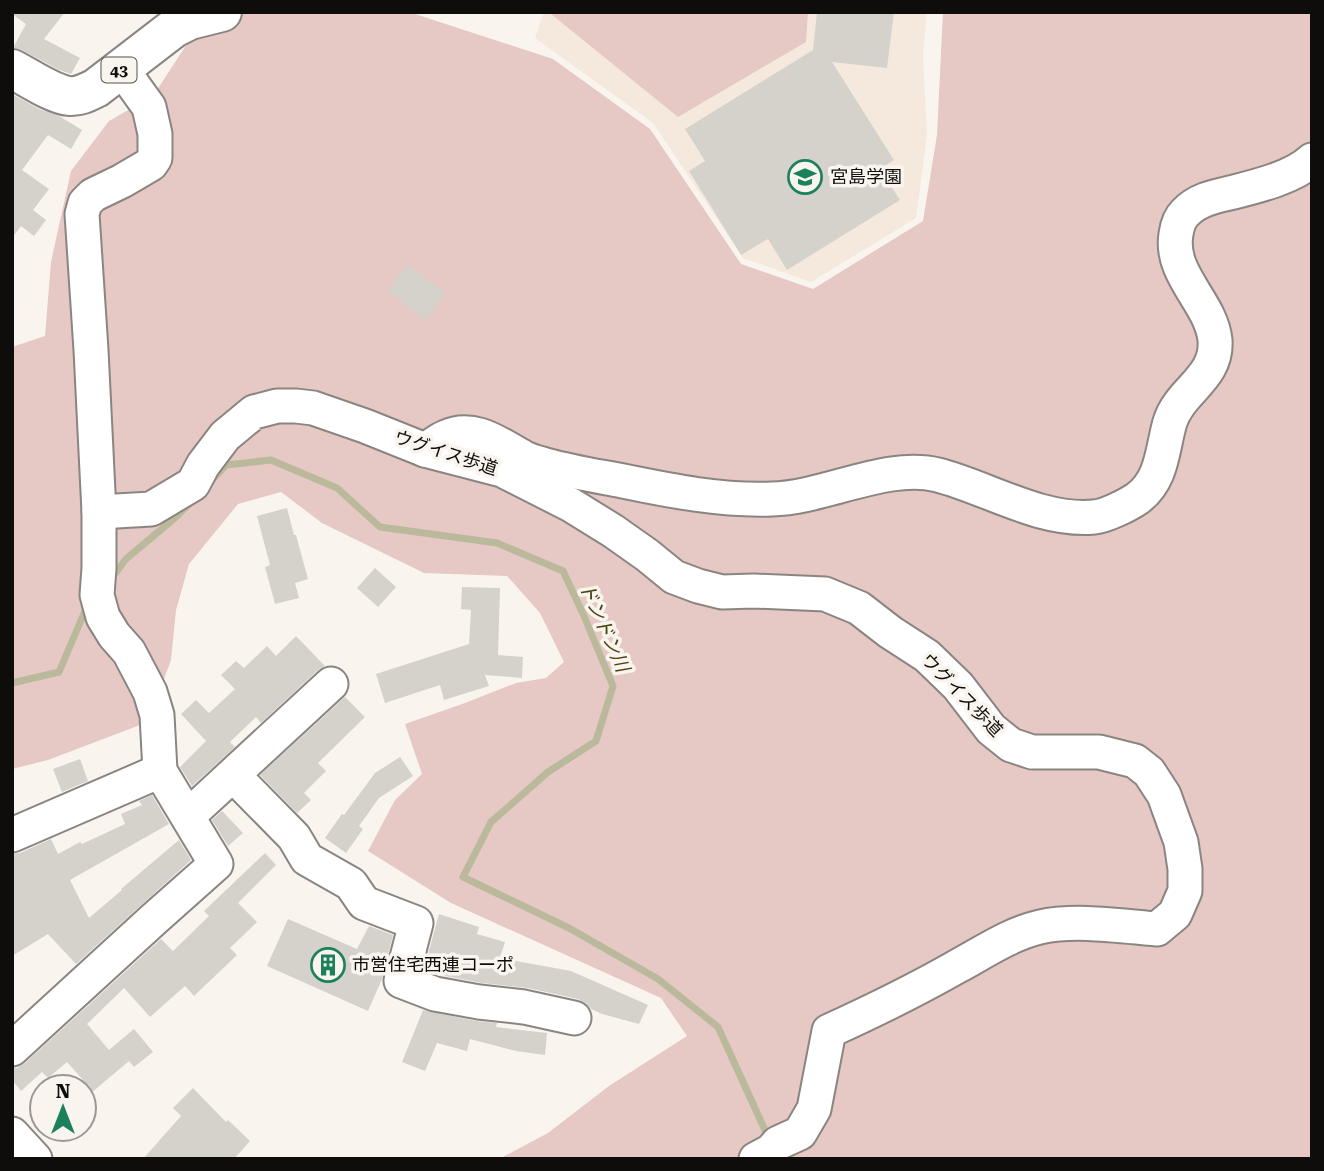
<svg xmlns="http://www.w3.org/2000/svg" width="1324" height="1171" viewBox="0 0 1324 1171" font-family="'Roboto Serif','Noto Sans JP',serif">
<rect width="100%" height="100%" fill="#f9f4ee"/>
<polygon fill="#f5e9de" points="544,12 927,12 923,56 927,135 916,218 811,282 743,258 653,123 535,38"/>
<g fill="#e6c8c5">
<polygon points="247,12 409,12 553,59 650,129 741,264 813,289 923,221 937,135 943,12 1312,12 1312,1159 499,1159 548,1133 609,1086 687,1036 661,998 451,903 368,851 395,800 422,774 405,724 465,703 516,683 546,678 564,662 540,613 507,576 424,573 322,523 281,492 238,504 189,564 176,610 171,660 148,722 48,760 12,769 12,347 45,336 51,262 71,171 109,121 153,96 198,27"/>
<polygon points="551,12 808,12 806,42 678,117 551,14"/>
</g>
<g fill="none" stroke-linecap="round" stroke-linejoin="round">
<g stroke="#bbb99c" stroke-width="7">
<polyline points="211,481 226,465 271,460 337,488 380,527 497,543 563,571 584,616 613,686 596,741 548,772 491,822 463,877 569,928 658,979 718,1027 769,1139"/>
<polyline points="111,579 126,559 176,517 190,503"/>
<polyline points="12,683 59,672 85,611 90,605"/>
</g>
</g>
<g fill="#d5d2cc">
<polygon points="12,12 65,12 44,39 80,58 71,74 57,69 22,50 13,48 26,24 12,14"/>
<polygon points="817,12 894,12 887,68 832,62 894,160 880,169 900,200 787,270 768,239 741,255 689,171 705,161 685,129 813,50"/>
<polygon points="12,94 39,109 59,116 82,130 71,149 48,135 22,170 49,189 33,210 46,220 34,236 21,226 12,238"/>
<polygon points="407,264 446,293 426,320 388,291"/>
<polygon points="287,508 294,535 296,535 308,579 295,583 299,598 275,604 265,567 270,565 257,516"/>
<polygon points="375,568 396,587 378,607 357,588"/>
<polygon points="462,587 500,588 498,655 523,657 522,678 485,675 489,686 444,700 440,685 385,703 376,674 469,644 471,610 461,609"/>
<polygon points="296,636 325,666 318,670 261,723 256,717 230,742 235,747 192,786 180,767 206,741 181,714 196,700 209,713 235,689 221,675 236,661 244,668 267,646 276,656"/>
<polygon points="345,697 365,717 318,763 326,771 304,793 311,800 297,813 260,775"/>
<polygon points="400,757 413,776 379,798 359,826 363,829 346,853 325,838 342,814 344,815 375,773"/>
<polygon points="80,759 88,781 62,792 53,769"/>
<polygon points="152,795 169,824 70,880 89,918 122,890 121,889 179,840 191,860 76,964 48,934 12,956 12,854 20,853 51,839 58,854 80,842 82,844 125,824 121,814 142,805 139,801"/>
<polygon points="222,811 243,833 228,846 212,820"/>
<polygon points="265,853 276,865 238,903 257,922 230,948 237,955 194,996 185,986 150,1017 124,988 87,1024 109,1050 134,1029 153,1052 134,1067 129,1061 84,1099 84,1081 67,1062 48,1078 42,1072 21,1091 12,1080 12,1068 17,1068 25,1063 161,939 173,951 209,916 204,911"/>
<polygon points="439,914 479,927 477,934 505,942 500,958 571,971 648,1005 639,1024 602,1014 591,1009 586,1003 578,999 528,988 482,983 440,975 424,969"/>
<polygon points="288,919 357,949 369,926 393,935 382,979 368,1011 267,966"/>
<polygon points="423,1010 476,1021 497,1023 496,1027 547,1033 545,1055 516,1051 470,1039 467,1051 437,1043 425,1071 402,1062"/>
<polygon points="193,1088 226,1122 228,1120 250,1141 234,1159 143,1159 181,1116 173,1108"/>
</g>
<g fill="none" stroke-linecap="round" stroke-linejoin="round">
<g stroke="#8b8581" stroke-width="37">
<g id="minor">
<path d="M 425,450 C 432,446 438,440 446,437 C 474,424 499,444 523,457 C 530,461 539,463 546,465 C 571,472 597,476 623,481 C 672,491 722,501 772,499 C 825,498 887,462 938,475 C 988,488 1041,522 1094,517 C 1106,516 1128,505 1138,498 C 1163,479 1162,449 1170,422 C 1180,390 1218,378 1215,340 C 1211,302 1169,275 1176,234 C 1177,227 1180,218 1185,213 C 1198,199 1217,196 1234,192 C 1258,186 1294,177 1312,160"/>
<path d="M 99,512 L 151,509 L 193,484 L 203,465 L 225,436 L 254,412 L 277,406 L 296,406 L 313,408 L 365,426 L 425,450 L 502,470 L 571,505 L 613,531 L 647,555 L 674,577 L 698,586 L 722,592 L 754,591 L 825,594 L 859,608 L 890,632 L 927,656 L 958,686 L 991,729 L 1011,745 L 1032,752 L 1099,752 L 1135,761 L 1149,772 L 1164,795 L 1181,842 L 1185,869 L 1185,891 L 1175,914 L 1157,929 C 1121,926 1075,919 1040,927 C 1010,934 984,952 958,966 C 916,990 873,1011 829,1031 L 814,1109 L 800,1133 L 778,1143 L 771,1151 L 756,1159"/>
<polyline points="233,775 294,837 307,859 351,884 364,903 416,923 401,981 435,994 479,1002 524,1007 574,1018"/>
<polyline points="188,816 331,684"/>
<polyline points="12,835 160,771"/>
<polyline points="12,1049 154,919 216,864 160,771 157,715 150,692 129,652 114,635 103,617 97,595 99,568 99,512 91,350 82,214 85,203 93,195 122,181 151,164 155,158 155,134 149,107 121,68"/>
<polyline points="12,1134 35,1159"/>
</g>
</g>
<g stroke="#8b8581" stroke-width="42">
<path id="major" d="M 12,69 C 28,77 52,94 69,96 C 79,97 88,92 96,88 L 174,28 L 190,20 L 222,12"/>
</g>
<use href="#minor" stroke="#fff" stroke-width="33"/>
<use href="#major" stroke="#fff" stroke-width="38"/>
</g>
<defs>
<g id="school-ring" transform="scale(1.75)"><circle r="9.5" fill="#f9f4ee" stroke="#1b815c" stroke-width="1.5"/><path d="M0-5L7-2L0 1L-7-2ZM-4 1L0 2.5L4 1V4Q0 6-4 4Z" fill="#1b815c"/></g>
<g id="building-ring" transform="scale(1.75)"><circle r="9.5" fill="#f9f4ee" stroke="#1b815c" stroke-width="1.5"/><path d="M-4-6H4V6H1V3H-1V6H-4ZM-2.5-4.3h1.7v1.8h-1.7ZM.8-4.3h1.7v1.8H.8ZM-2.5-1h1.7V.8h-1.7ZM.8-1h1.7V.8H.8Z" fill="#1b815c"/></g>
</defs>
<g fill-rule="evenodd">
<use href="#school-ring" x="805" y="177"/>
<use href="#building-ring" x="328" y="965"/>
</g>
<g text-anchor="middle" stroke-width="7" stroke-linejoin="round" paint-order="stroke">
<rect fill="#f9f4ee" stroke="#55524f" stroke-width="2" x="101.5" y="57.5" width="35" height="25" rx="5"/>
<g font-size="16" font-weight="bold" fill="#0f0d0b">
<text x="119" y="76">43</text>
</g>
<g font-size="18" fill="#0f0d0b" stroke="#f9f4ee" text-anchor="start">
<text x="830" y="183">宮島学園</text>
<text x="352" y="971">市営住宅西連コーポ</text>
</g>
<g font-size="18" fill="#0f0d0b" stroke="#f9f4ee">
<text transform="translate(446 453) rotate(18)" y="6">ウグイス歩道</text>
<text transform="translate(962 695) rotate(46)" y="6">ウグイス歩道</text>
</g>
<g font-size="19" font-style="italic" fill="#494410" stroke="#f9f4ee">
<text transform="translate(605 627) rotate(66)" y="7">ドンドン川</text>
</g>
</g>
<rect width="1324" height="1171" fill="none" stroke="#0f0d0b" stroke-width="28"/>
<g transform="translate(63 1108)"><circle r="33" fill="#f9f4ee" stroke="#9b9893" stroke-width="2"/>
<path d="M0-5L12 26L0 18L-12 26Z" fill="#1b815c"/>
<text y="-10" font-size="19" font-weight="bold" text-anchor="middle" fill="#0f0d0b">N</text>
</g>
</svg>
